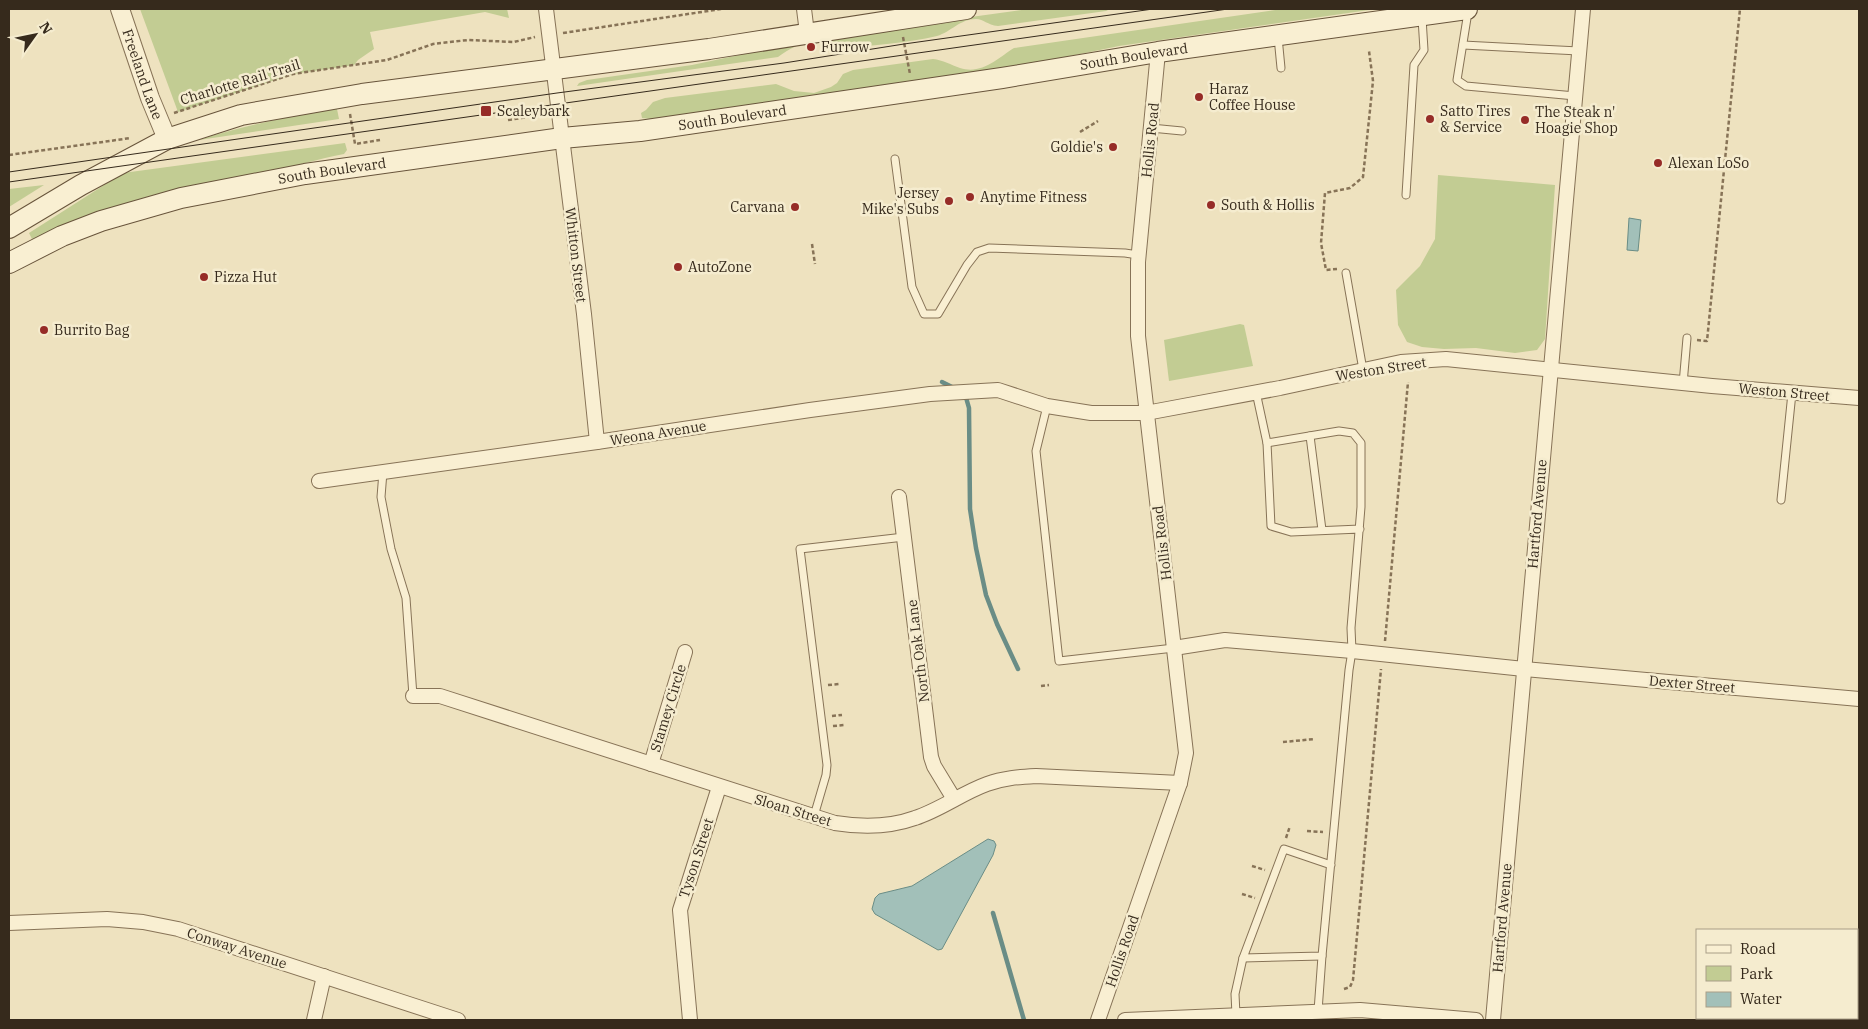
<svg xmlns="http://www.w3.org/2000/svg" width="1868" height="1029" viewBox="0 0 1868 1029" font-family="'IBM Plex Serif',serif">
<rect width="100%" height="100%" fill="#eee2bf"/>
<g fill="#c2cc93">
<polygon points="140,9 507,9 509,18 485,12 370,32 374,49 358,60 354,65 293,74 178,112"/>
<path d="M 1029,9 L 1110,9 L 1106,11 L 998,26 C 987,25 984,19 976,19 C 960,19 951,32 937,36 C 907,43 872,45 841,49 C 833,48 830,42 823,41 C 807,39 790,48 778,57 L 577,86 L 579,83 L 587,80 L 692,65 L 819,38 Z"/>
<path d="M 1282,9 L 1376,9 L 1119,46 L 1002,70 L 651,119 L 642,118 L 641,113 L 646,110 L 653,102 L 665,98 L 776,84 L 794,91 L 814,93 L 831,87 L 837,83 L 843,74 L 853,70 L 933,59 C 943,60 951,65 960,68 C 982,75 998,58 1014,48 Z"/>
<path d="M 333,108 L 337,109 L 339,119 L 199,140 C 243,126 288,117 333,108 Z"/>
<path d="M 345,143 L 347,150 L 344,154 C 317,159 292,167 266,173 C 229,182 191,186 154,195 C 111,206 72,223 32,239 L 29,233 L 123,173 Z"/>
<polygon points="1438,175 1555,185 1545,339 1537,350 1515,353 1476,348 1444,349 1422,347 1407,342 1398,325 1396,290 1420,266 1435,239"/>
<polygon points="44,185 9,207 9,189"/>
<polygon points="1240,324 1244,325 1253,366 1169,381 1164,340"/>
</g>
<g fill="#a2c0b9" stroke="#6a8d86">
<polygon points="1629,218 1641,220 1638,251 1627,250"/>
<polygon points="988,839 994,841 996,845 993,855 942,949 938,950 875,914 872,909 875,898 879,894 912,886"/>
</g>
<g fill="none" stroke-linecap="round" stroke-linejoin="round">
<g stroke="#6a8d86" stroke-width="4.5">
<polyline points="942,382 954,388"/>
<polyline points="965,394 969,408 970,509 976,548 986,595 997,624 1018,669"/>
<polyline points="993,913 1024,1020"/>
</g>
<g stroke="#877357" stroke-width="9">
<g id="service">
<polyline points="1468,12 1457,80 1466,86 1575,96"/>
<polyline points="1278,37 1281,68"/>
<polyline points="1463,45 1579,51"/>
<polyline points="1151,128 1182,131"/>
<polyline points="895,159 912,287 924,314 938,314 967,265 977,252 989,248 1125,253 1138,255"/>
<polyline points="1406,195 1414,65 1424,50 1422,18"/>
<polyline points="1346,273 1363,370"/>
<polyline points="1683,384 1687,338"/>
<polyline points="1256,392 1267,443"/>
<polyline points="1047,406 1036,451 1059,661 1174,648"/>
<polyline points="1310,436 1322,530"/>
<polyline points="383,472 381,497 391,549 406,598 413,696"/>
<polyline points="1781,500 1792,393"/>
<polyline points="814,816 826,775 827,765 800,549 904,537"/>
<polyline points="1331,865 1284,849 1243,958 1322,956 1349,670 1352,651 1351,628 1361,507 1361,443 1353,433 1339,431 1267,443 1271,526 1291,532 1360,529"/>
<polyline points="1318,1011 1322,956"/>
<polyline points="1236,1015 1235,994 1243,958"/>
</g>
</g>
<g stroke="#877357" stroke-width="16">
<g id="minor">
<polyline points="546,9 584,314 597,442"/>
<polyline points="804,9 807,33"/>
<polyline points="319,481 597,442 810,410 930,394 998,390 1047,406 1091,413 1146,413 1280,388 1401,362 1446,359 1712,386 1859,398"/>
<polyline points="899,497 931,757 934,766 954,799"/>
<polyline points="1174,648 1225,640 1352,651 1524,669 1859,699"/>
<path d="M 413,696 L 440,696 L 835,823 C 860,827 890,827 915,818 C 940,810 962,793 987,784 C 1003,778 1019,777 1036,776 L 1180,783"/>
<polyline points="651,764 685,652"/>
<polyline points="9,923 107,919 143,922 178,929 458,1020"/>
<polyline points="314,1020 324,976"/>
<polyline points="690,1020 680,910 719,787"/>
<polyline points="1098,1020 1180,783 1186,753 1138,336 1138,262 1158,52"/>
<polyline points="1125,1020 1360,1010 1476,1020"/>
<polyline points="1493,1020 1583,9"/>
</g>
</g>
<g stroke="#877357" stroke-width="20">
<g id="tertiary">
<path id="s1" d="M 120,9 L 150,98 L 167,139"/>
</g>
</g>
<g stroke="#68543b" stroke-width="22">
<g id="secondary">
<polyline points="9,228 81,185 167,139 241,115 362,94 709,49 966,9"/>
<path id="s2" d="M 9,263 L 62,236 L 101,221 L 181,198 L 305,174 L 562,138 L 640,131 L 1002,78 L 1158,52 L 1467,9"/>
</g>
</g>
<g stroke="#877357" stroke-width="2.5" stroke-dasharray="4 2.5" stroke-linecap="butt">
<polyline points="563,33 721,9"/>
<polyline points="903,37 910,74"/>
<polyline points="174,113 293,74 387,60 433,44 468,40 514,42 535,37"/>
<polyline points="350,114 355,144 380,140"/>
<polyline points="508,120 534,116"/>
<polyline points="1080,132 1098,121"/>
<polyline points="9,155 131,138"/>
<polyline points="812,244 815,264"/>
<polyline points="1337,269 1326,270 1321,243 1325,193 1350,188 1363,177 1373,81 1369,51"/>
<polyline points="1697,340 1707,341 1740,9"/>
<polyline points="1385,641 1408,382"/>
<polyline points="828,685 839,684"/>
<polyline points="1041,686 1049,685"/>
<polyline points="832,716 842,715"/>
<polyline points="833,726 844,725"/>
<polyline points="1283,742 1315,739"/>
<polyline points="1307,831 1323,832"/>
<polyline points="1286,838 1290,826"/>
<polyline points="1252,866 1265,870"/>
<polyline points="1242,894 1255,898"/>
<polyline points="1344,989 1350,987 1353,980 1381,669"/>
</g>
<use href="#service" stroke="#f9efd2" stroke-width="7"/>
<use href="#minor" stroke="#f9efd2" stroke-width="14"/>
<use href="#tertiary" stroke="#f9efd2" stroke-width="18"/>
<use href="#secondary" stroke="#f9efd2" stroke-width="20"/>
<g stroke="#362a1c" stroke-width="1">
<polyline points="9,172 557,93 784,63 904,44 1153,9"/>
<polyline points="9,182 1228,9"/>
</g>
</g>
<g fill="#962c27" stroke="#f5eccf" stroke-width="2">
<circle cx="811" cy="47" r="5"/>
<circle cx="1199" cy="97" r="5"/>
<rect x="480" y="105" width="12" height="12" rx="2.5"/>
<circle cx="1430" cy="119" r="5"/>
<circle cx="1525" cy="120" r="5"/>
<circle cx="1113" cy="147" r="5"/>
<circle cx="1658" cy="163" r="5"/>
<circle cx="970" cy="197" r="5"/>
<circle cx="949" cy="201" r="5"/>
<circle cx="1211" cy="205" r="5"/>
<circle cx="795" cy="207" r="5"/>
<circle cx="678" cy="267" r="5"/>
<circle cx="204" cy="277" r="5"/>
<circle cx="44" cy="330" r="5"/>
</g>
<g text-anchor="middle" stroke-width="5" stroke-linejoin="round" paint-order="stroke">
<g font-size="14" fill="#362a1c" stroke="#f5eccf" text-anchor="start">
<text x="821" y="52">Furrow</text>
<text x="1209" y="94">Haraz<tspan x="1209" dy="16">Coffee House</tspan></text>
<text x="497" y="116">Scaleybark</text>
<text x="1440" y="116">Satto Tires<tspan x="1440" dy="16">&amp; Service</tspan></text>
<text x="1535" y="117">The Steak n'<tspan x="1535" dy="16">Hoagie Shop</tspan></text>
<text x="1103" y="152" text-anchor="end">Goldie's</text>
<text x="1668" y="168">Alexan LoSo</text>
<text x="939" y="198" text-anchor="end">Jersey<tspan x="939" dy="16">Mike's Subs</tspan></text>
<text x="980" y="202">Anytime Fitness</text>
<text x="1221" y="210">South &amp; Hollis</text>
<text x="785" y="212" text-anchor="end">Carvana</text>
<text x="688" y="272">AutoZone</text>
<text x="214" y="282">Pizza Hut</text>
<text x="54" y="335">Burrito Bag</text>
</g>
<g font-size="14" fill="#362a1c" stroke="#f5eccf">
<text dy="5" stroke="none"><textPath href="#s2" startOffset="1148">South Boulevard</textPath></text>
<text dy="5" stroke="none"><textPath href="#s1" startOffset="69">Freeland Lane</textPath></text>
<text transform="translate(240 82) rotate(-17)" y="5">Charlotte Rail Trail</text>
<text dy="5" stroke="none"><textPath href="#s2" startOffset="742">South Boulevard</textPath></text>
<text transform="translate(1150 140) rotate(-84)" y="5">Hollis Road</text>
<text dy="5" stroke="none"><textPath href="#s2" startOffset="338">South Boulevard</textPath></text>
<text transform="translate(576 255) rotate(83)" y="5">Whitton Street</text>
<text transform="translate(1381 369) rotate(-9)" y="5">Weston Street</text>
<text transform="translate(1784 392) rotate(5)" y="5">Weston Street</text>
<text transform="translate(658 433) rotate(-9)" y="5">Weona Avenue</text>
<text transform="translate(1537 514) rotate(-85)" y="5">Hartford Avenue</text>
<text transform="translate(1162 543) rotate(-97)" y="5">Hollis Road</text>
<text transform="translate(918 651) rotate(-97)" y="5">North Oak Lane</text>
<text transform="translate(1692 684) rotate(5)" y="5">Dexter Street</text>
<text transform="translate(668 708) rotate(-73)" y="5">Stamey Circle</text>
<text transform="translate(793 810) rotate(17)" y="5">Sloan Street</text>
<text transform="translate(696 858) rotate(-72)" y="5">Tyson Street</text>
<text transform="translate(1502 918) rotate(-85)" y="5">Hartford Avenue</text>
<text transform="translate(237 948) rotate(18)" y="5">Conway Avenue</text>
<text transform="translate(1122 951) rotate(-71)" y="5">Hollis Road</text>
</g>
</g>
<rect width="1868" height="1029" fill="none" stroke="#362a1c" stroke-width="20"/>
<rect x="1696" y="929" width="162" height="90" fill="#f5eccf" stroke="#a99e87"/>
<rect x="1706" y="945" width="25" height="8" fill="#f9efd2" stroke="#a99e87"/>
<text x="1740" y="954" font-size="15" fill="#362a1c">Road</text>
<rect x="1706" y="966" width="25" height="15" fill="#c2cc93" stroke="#a99e87"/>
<text x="1740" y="979" font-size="15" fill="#362a1c">Park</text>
<rect x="1706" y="992" width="25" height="15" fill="#a2c0b9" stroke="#a99e87"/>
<text x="1740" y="1004" font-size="15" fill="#362a1c">Water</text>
<g transform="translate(35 35) rotate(57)" stroke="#f5eccf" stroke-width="4" paint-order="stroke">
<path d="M0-4L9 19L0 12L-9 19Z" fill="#362a1c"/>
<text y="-8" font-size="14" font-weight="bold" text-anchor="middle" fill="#362a1c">N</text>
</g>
</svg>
